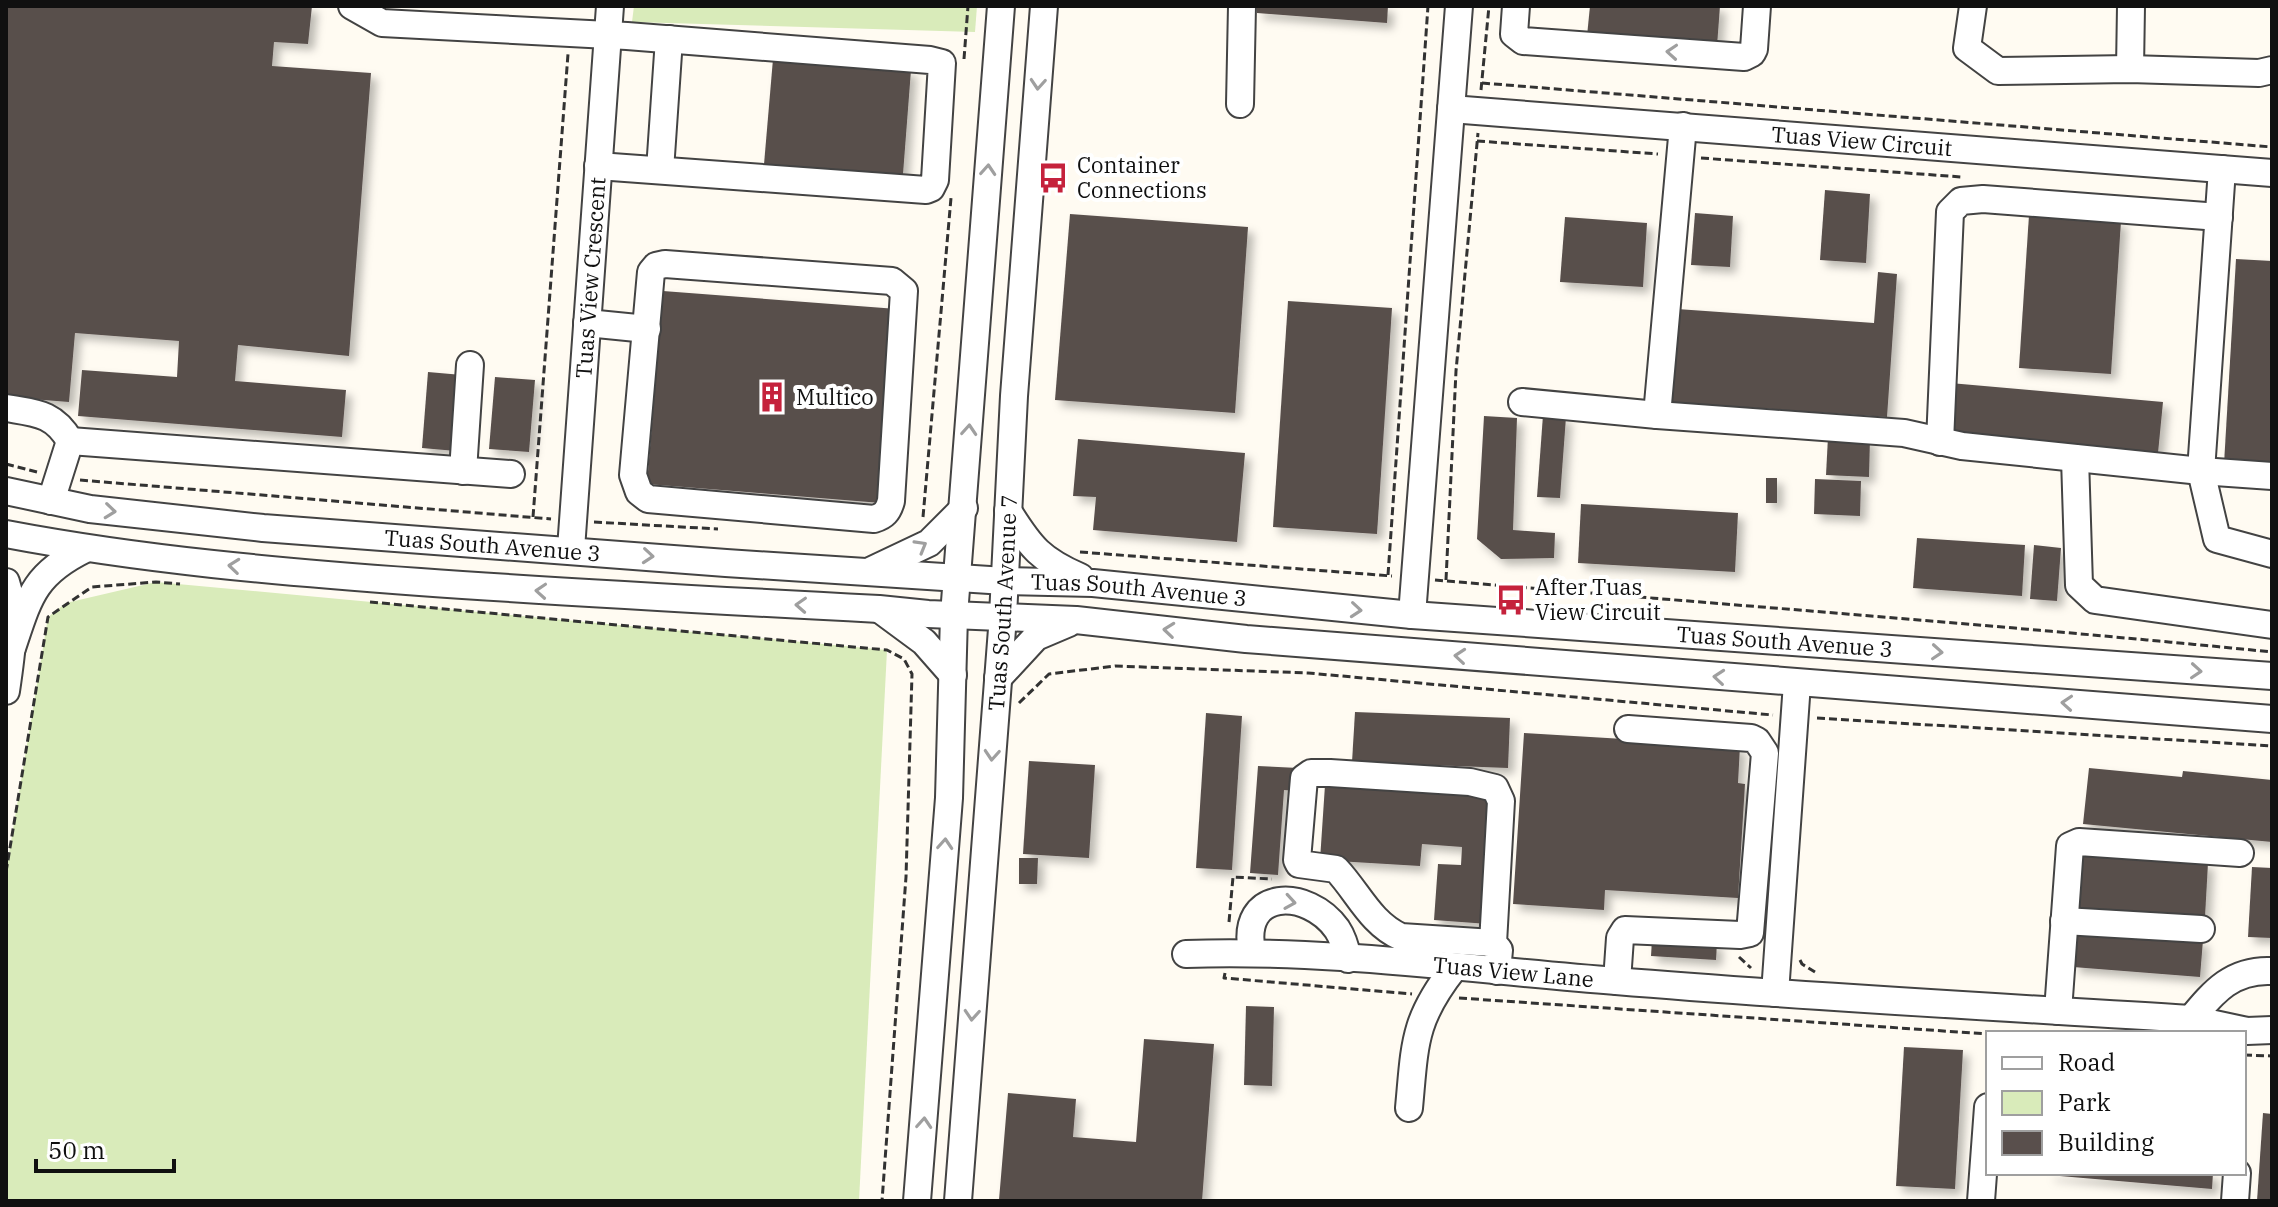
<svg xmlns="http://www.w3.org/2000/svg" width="2278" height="1207" viewBox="0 0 2278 1207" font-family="'IBM Plex Serif',serif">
<defs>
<filter id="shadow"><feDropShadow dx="6" dy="6" stdDeviation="4" flood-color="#0004"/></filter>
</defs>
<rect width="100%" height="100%" fill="#fffbf2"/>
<g fill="#d9ebba">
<polygon points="634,6 977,6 975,32 632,22"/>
<polygon points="156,582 887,650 859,1201 6,1201 6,872 48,617 66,603"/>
</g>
<g fill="#594f4c" filter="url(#shadow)">
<polygon points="6,6 312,6 308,44 274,42 272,66 371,73 349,356 238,345 235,381 346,390 342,437 78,416 82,370 177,377 179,341 75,333 69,402 6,397"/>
<polygon points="1257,6 1388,6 1387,23 1257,13"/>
<polygon points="1590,6 1720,6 1717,46 1587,36"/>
<polygon points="773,59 911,70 902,187 763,176"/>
<polygon points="1825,190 1870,194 1866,263 1820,260"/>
<polygon points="1695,213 1733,216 1730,267 1691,265"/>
<polygon points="1070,214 1248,227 1235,413 1055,400"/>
<polygon points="2029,215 2121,221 2111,374 2019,368"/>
<polygon points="1565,217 1647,223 1643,287 1560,282"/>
<polygon points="2236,259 2272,261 2272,466 2224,464"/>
<polygon points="1878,272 1897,274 1887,417 1670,402 1677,309 1874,323"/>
<polygon points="663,291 897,309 881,503 647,484"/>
<polygon points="1288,301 1392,308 1377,534 1273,527"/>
<polygon points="428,372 462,375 456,451 422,448"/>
<polygon points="495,377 535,380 529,452 489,449"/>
<polygon points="1950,383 2163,402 2158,453 1945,433"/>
<polygon points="1543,415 1566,417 1560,498 1537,497"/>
<polygon points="1484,416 1517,418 1513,530 1555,533 1554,558 1501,559 1477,539"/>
<polygon points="1828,437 1870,438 1869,477 1826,475"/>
<polygon points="1078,439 1245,453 1237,542 1093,530 1096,497 1073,496"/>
<rect x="1766" y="478" width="11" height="25"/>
<polygon points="1815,479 1861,481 1860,516 1814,514"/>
<polygon points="1581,504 1738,513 1735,572 1578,563"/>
<polygon points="1917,538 2025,545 2022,596 1913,588"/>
<polygon points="2034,545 2061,548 2057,601 2030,599"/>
<polygon points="1355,712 1510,718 1508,768 1352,762"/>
<polygon points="1206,713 1242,716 1232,870 1196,868"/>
<polygon points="1524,733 1740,746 1738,783 1745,784 1738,898 1605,890 1604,910 1513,904"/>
<polygon points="1029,761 1095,765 1089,858 1023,854"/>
<polygon points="1258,766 1298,768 1296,791 1284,790 1278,875 1250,873"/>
<polygon points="2089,768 2182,777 2183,771 2272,780 2272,842 2083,824"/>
<polygon points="1325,785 1496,796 1488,924 1434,920 1438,864 1461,865 1462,847 1422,844 1420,866 1320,860"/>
<polygon points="2081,856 2208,863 2205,917 2078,910"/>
<polygon points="1019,858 1038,858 1037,884 1019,884"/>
<polygon points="2252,867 2272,868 2272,938 2248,937"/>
<polygon points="2076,930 2203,940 2200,977 2073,967"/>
<polygon points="1652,939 1717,943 1716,960 1651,956"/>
<polygon points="1246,1006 1274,1007 1272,1086 1244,1085"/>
<polygon points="1144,1039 1214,1044 1202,1201 999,1200 1008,1093 1076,1099 1073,1137 1136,1142"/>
<polygon points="1904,1047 1963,1050 1955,1189 1896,1186"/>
<polygon points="2263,1113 2272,1114 2272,1201 2257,1201"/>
<polygon points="2048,1173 2213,1173 2212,1189 2048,1175"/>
</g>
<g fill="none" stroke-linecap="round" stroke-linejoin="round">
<g stroke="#434343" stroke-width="30">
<g id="minor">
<polyline points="352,6 382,23 627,36 930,60 942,63 935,180 931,188 926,190 598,166"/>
<polyline points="1516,6 1514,34 1523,41 1744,57 1752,53 1754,49 1757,6"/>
<polyline points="1973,6 1967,48 1998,71 2130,69 2259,73 2272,70"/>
<polyline points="2130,69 2131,6"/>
<polyline points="1240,104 1242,6"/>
<path id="s1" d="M 1451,109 L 2272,173"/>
<polyline points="2222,169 2201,471 2217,539 2272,554"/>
<polyline points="660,170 669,39"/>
<path d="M 665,264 L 892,281 L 904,291 L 891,501 C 888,512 884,516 874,519 L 648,499 L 639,492 L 633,475 L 651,272 L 656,266 Z"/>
<polyline points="587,323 647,329"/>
<polyline points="1522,402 1657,415 1904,433 1962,446 2201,471 2272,476"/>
<path d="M 6,408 C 36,413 54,413 70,441 L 51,501"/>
<polyline points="1657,415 1683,126"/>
<polyline points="70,441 511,474"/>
<polyline points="1940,442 1950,212 1961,201 1983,199 2219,217"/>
<polyline points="2075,458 2079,585 2095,600 2272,625"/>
<polyline points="463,471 470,365"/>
<path id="s2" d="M 6,491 L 90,509 L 263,528 L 726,563 L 1005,581 L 1093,583 L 1412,615 L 2272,676"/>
<path d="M 1008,511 C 1031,548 1041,560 1080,577"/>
<path d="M 6,534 C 143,560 282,572 420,582 C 573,593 726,601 879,609 L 928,614 L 1076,620 L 1246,639 L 2272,719"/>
<path id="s3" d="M 571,549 L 610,6"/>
<polyline points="872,570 929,543 964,508"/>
<path d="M 6,582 C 18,618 11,655 6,691"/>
<polyline points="882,611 924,642 953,675"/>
<polyline points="1412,615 1459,6"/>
<path d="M 12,648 C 29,597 34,574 85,549"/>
<polyline points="998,678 1036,637 1069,623"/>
<polyline points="2064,921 2201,929"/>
<path d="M 1493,943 L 1501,801 L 1495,788 L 1470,782 L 1330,773 L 1311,773 L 1304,778 L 1297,860 L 1299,864 L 1336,869 C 1358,892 1370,923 1401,937 L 1493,943 L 1499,950 L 1497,971"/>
<path d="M 1252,952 C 1239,888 1308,888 1337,929 C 1343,938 1346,949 1348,959"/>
<path id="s4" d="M 1186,954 C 1329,949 1473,970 1616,981 C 1807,997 1999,1007 2191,1019 L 2247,1031 L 2272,1030"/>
<polyline points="1617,981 1620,938 1625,930 1740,935 1750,933 1765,753 1757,741 1751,738 1628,729"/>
<polyline points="1775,993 1797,683"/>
<polyline points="2058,1011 2070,846 2079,842 2240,853"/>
<path d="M 2191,1019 C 2214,991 2233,969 2272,971"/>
<path d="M 1409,1108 C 1415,1044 1413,1020 1454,968"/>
<polyline points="917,1201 949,798 954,615 1001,6"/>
<path id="s5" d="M 958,1201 L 1003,616 L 1014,396 L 1044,6"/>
<polyline points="1981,1201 1988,1107"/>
<polyline points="2235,1201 2237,1173"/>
</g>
</g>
<g stroke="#323232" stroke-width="3" stroke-dasharray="8 4" stroke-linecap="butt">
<polyline points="964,59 968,6"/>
<polyline points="1482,83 2272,147"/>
<polyline points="1481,90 1489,6"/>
<polyline points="1477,141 1658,154"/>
<polyline points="1701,158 1961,177"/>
<polyline points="6,464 37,472"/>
<polyline points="80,480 551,519"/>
<polyline points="533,517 568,54"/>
<polyline points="923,517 951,198"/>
<polyline points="594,522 718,529"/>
<polyline points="1080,552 1392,576"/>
<polyline points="1388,575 1428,6"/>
<path d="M 1435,580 C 1714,604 1993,624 2272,652"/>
<polyline points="1446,580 1456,371 1478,133"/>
<polyline points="370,602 843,646 887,650 904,659 912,674 906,877 882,1201"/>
<polyline points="1019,703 1049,674 1115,666 1308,673 1773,715"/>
<polyline points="1817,718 2272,746"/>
<polyline points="6,872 48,617 92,587 156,582 180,584"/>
<polyline points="1229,922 1233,877 1272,879"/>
<polyline points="1739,957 1751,968"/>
<polyline points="1800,960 1802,964 1815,972"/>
<polyline points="1225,973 1224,978 1412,994"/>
<polyline points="1459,998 1988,1034"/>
<polyline points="2244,1055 2272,1056"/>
</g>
<use href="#minor" stroke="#fff" stroke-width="26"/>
</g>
<defs><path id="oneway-chevron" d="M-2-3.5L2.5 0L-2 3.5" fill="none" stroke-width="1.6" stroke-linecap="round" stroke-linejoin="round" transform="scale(2)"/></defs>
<g stroke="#9f9f9f">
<use href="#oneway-chevron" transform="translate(1672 52) rotate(-176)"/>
<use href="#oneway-chevron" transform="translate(1038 84) rotate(94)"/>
<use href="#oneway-chevron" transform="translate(988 170) rotate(-86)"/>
<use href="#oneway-chevron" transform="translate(969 430) rotate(-86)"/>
<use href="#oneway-chevron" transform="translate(110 511) rotate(6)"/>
<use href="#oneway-chevron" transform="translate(921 546) rotate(-30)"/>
<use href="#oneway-chevron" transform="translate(648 556) rotate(5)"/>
<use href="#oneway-chevron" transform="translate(234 566) rotate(-174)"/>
<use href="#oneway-chevron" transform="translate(541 591) rotate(-176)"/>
<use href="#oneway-chevron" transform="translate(801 605) rotate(-177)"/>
<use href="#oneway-chevron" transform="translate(1356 610) rotate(5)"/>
<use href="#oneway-chevron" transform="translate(1169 630) rotate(-174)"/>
<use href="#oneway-chevron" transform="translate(1937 652) rotate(4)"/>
<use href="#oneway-chevron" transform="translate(1460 656) rotate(-175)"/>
<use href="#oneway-chevron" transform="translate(2196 671) rotate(4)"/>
<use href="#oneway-chevron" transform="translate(1719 677) rotate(-175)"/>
<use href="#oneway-chevron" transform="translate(2067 703) rotate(-176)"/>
<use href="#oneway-chevron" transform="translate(992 755) rotate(94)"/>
<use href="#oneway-chevron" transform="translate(945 844) rotate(-86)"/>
<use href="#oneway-chevron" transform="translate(1290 902) rotate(9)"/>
<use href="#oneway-chevron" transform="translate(972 1015) rotate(94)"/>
<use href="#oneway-chevron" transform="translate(924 1123) rotate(-86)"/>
</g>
<defs>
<g id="bus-bare" transform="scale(2.4)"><path d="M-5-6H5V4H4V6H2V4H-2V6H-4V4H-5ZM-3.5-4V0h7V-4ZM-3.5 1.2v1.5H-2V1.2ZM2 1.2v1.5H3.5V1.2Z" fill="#c5223c" stroke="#fff" stroke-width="2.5" paint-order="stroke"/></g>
<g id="building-bare" transform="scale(2.4)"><path d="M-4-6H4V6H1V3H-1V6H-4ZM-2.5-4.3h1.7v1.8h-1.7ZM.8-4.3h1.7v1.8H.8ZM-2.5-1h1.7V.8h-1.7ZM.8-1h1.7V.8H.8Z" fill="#c5223c" stroke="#fff" stroke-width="2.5" paint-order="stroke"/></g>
</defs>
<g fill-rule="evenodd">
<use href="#bus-bare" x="1053" y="178"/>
<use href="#building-bare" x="772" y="397"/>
<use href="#bus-bare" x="1511" y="600"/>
</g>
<g text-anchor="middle" stroke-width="8" stroke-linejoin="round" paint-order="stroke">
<g font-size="22" fill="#101010" stroke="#fff">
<text dy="8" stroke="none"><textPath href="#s1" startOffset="412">Tuas View Circuit</textPath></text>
<text dy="8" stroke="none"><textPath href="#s3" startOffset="272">Tuas View Crescent</textPath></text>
<text dy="8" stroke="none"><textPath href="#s2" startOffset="490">Tuas South Avenue 3</textPath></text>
<text dy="8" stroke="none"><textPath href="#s2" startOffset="1138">Tuas South Avenue 3</textPath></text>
<text dy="8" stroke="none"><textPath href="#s5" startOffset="600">Tuas South Avenue 7</textPath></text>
<text dy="8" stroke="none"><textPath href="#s2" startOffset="1786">Tuas South Avenue 3</textPath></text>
<text dy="8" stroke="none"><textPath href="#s4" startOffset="328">Tuas View Lane</textPath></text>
</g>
<g font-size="22" fill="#101010" stroke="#fff" text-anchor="start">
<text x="1077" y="173">Container<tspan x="1077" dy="25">Connections</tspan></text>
<text x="796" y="405">Multico</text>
<text x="1535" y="595">After Tuas<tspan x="1535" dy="25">View Circuit</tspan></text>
</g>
</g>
<rect width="2278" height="1207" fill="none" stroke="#101010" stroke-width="16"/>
<rect x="1986" y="1031" width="260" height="144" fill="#ffffff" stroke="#9f9f9f" stroke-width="2"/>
<rect x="2002" y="1057" width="40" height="12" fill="#ffffff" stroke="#9f9f9f" stroke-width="2"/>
<text x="2058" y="1071" font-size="24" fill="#101010">Road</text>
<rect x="2002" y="1091" width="40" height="24" fill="#d9ebba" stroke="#9f9f9f" stroke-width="2"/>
<text x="2058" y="1111" font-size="24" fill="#101010">Park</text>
<rect x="2002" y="1131" width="40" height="24" fill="#594f4c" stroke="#9f9f9f" stroke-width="2"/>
<text x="2058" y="1151" font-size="24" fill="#101010">Building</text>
<path d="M36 1159v12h138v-12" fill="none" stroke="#101010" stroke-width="4"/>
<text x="48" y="1159" font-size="24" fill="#101010" stroke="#ffffff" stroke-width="6" paint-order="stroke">50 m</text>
</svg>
